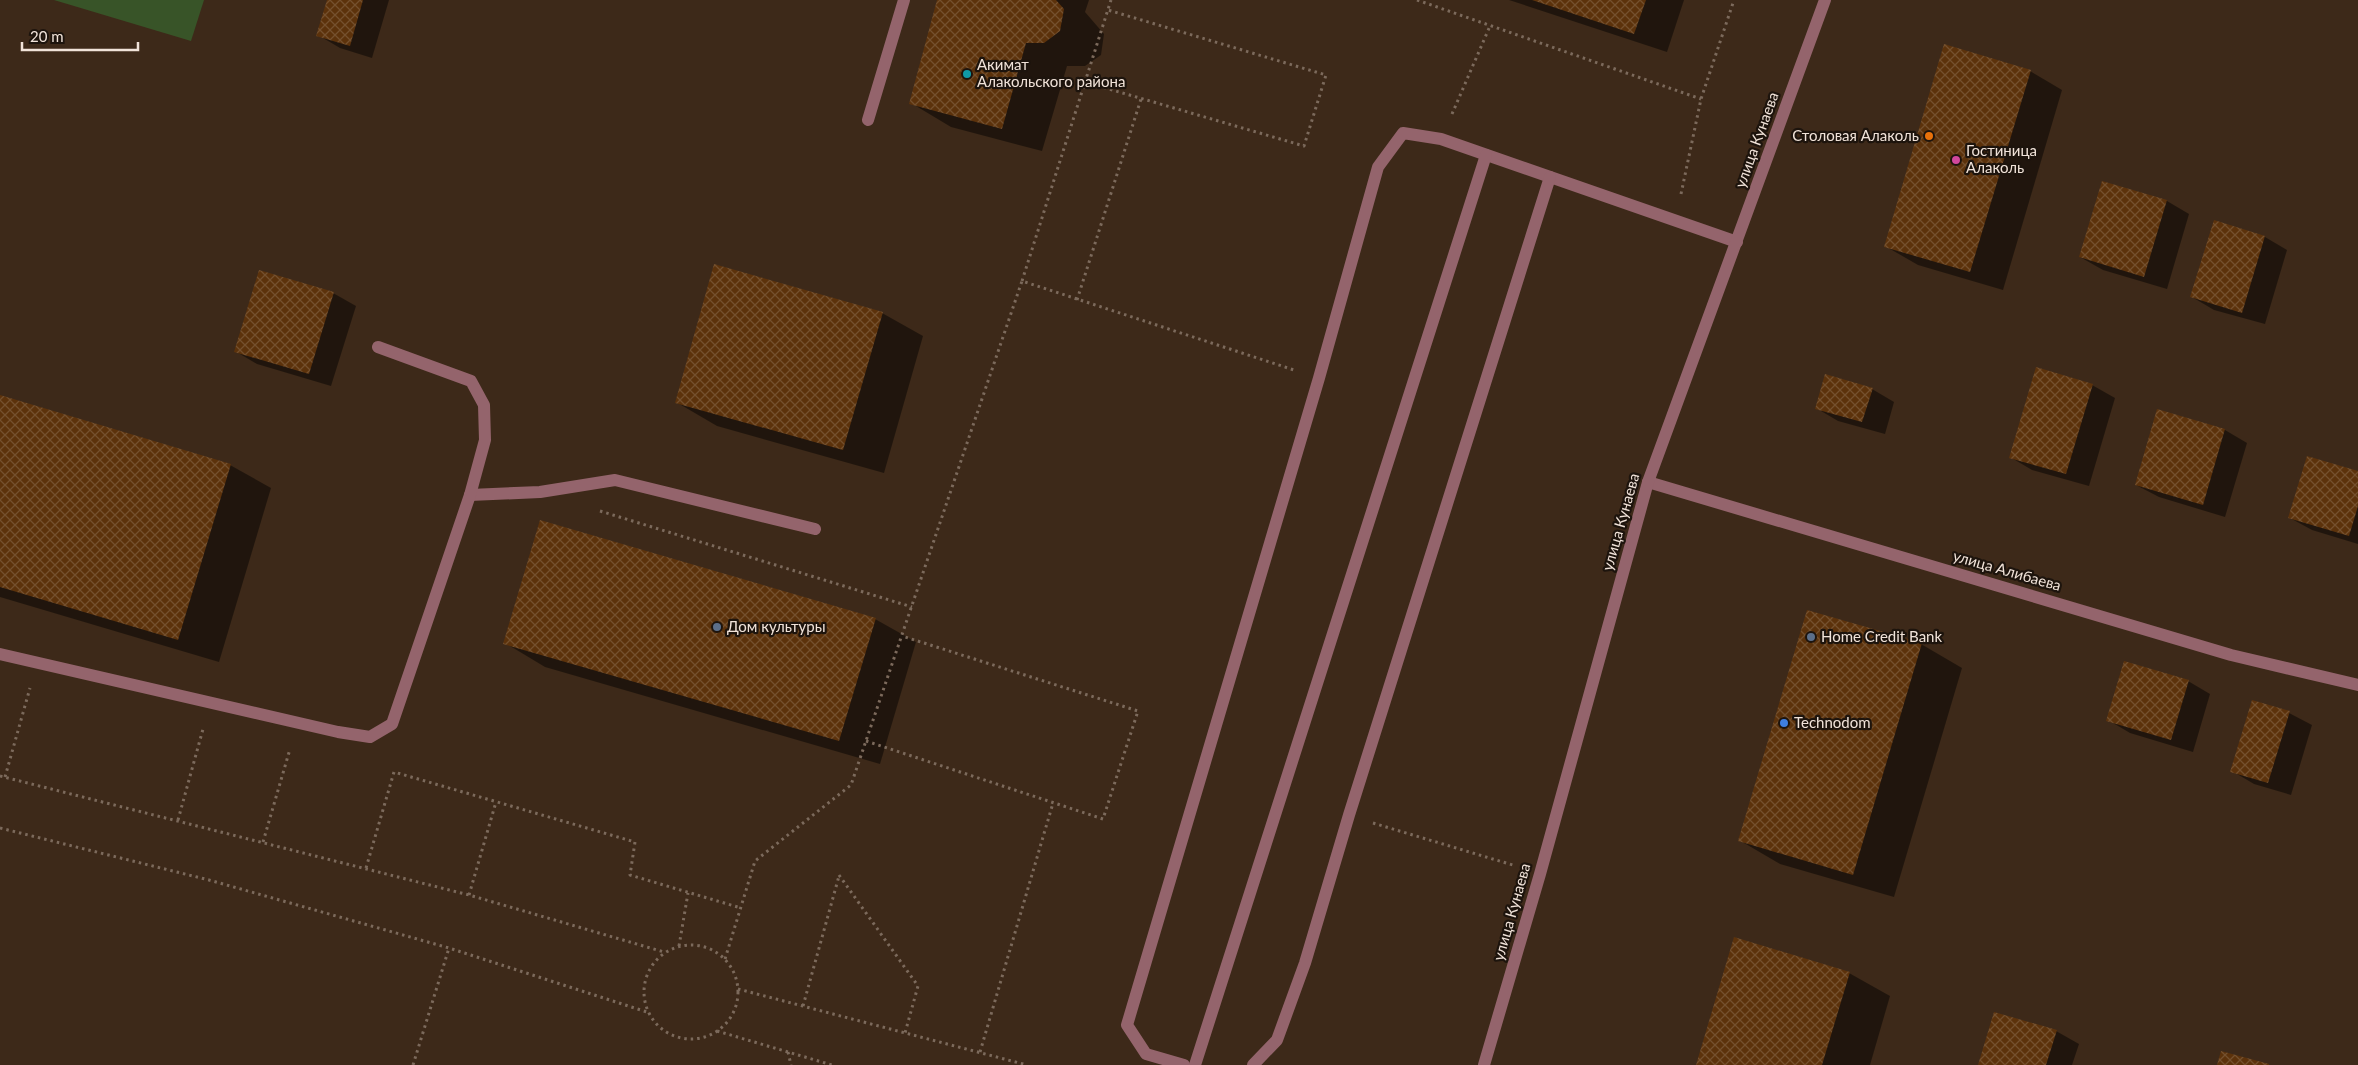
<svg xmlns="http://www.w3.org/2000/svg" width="2358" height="1065" viewBox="0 0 2358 1065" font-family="Lato,sans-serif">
<defs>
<pattern id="building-cross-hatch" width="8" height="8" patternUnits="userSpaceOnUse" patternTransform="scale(1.25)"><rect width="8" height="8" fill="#5c320b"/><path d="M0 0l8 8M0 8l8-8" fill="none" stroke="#74502e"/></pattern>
</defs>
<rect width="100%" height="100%" fill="#3d2919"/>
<polygon fill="#385428" points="54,0 204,0 191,41"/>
<g fill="#0007">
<polygon points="328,0 389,0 372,58 340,48 318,35"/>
<polygon points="938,0 1089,0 1085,12 1104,34 1101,55 1085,66 1067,66 1042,151 951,127 911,103"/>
<polygon points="1509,0 1684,0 1667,52"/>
<polygon points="2030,71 2062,90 2003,290 1918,265 1885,246"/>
<polygon points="2103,182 2167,201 2189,214 2167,289 2103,270 2080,257"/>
<polygon points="2215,222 2265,237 2287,250 2265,324 2214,310 2192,297"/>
<polygon points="333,293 356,306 331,386 257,364 235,351"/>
<polygon points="882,313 923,336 884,473 717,426 676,402"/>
<polygon points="2092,385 2115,398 2089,486 2032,470 2010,457"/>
<polygon points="1872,389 1894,402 1885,434 1838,421 1816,408"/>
<polygon points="0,396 230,465 271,488 219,662 0,597"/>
<polygon points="2158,411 2225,430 2247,443 2225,517 2159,497 2136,485"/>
<polygon points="2358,472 2358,544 2312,530 2290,518"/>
<polygon points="875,619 916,642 880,764 545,667 505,643"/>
<polygon points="1921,644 1962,668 1894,897 1780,864 1739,840"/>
<polygon points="2188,681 2210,694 2193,752 2130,733 2108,720"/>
<polygon points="2289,713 2312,725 2291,795 2254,784 2232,771"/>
<polygon points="1849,973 1890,996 1870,1065 1698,1065"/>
<polygon points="2056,1031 2079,1044 2072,1065 1980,1065"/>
</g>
<g fill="url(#building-cross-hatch)">
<polygon points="327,0 363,0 350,46 316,36"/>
<polygon points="937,0 1056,0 1064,9 1060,31 1044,43 1026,43 1002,129 909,104"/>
<polygon points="1532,0 1646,0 1634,34"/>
<polygon points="1944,44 2031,70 1970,272 1884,247"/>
<polygon points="2102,181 2167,200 2144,277 2079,257"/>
<polygon points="2214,220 2265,236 2242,313 2190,297"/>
<polygon points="714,264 883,312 843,450 675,403"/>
<polygon points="259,270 334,292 309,374 234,352"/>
<polygon points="2036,367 2093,384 2066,474 2009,458"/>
<polygon points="1825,374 1873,388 1862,422 1815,409"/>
<polygon points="0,395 231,464 178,640 0,587"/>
<polygon points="2157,409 2225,429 2203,505 2135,485"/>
<polygon points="2307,456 2358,471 2358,506 2349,536 2288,518"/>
<polygon points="540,520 876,618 839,741 503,644"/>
<polygon points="1807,610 1922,643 1853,875 1738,841"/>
<polygon points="2124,661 2189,680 2171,740 2106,721"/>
<polygon points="2252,700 2290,711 2268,783 2230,772"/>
<polygon points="1734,937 1850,972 1822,1065 1696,1065"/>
<polygon points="1994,1012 2057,1030 2046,1065 1978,1065"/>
<polygon points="2221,1051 2269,1064 2269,1065 2217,1065"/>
</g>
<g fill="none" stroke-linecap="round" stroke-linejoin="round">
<g stroke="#7c6a5c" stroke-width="3" stroke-dasharray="2.5 4" stroke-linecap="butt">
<polyline points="1417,0 1701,99"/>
<polyline points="1085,82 1304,146 1326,75 1108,10"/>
<polyline points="1452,114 1490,26"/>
<polyline points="1681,194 1701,99 1734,0"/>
<polyline points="1022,281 1111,0"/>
<polyline points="1077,300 1141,99"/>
<polyline points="600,511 912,607"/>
<polyline points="866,741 1103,819 1138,711 902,636"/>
<polyline points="0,776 469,895 664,952"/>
<polyline points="5,777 30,688"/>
<polyline points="178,820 203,729"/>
<polyline points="1373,823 1516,866"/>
<polyline points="0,828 209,880 449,948 647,1012"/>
<polyline points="263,842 290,749"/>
<polyline points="366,868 394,772 635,842 630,875 741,908"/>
<polyline points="839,875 918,986 905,1033"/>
<polyline points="469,895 496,802"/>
<circle cx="691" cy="992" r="47"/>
<polyline points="679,946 688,893"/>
<polyline points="725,959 755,861 851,785 1022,281 1294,370"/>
<polyline points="738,989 1027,1065"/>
<polyline points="803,1006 839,876"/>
<polyline points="717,1031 832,1065"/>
<polyline points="788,1052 791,1065"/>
<polyline points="980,1052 1053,803"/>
<polyline points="413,1065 449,948"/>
</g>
<g stroke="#94646c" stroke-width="12">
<polyline points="868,120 904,0"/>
<polyline points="1648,482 2231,655 2358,685"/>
<polyline points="470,495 540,492 615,480 815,529"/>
<polyline points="0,654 338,732 370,737 392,724 470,495 485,440 484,405 471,381 378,347"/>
<polyline points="1184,1065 1146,1054 1127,1025 1319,378 1378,167 1403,133 1441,139 1737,242"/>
<polyline points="1195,1065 1486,155"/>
<polyline points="1253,1065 1277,1040 1305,963 1349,815 1550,177"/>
<polyline points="1484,1065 1540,874 1648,482 1825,0"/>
</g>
</g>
<circle fill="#0f9aa8" stroke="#1d140d" stroke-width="2" cx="967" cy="74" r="5"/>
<circle fill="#e8710a" stroke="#1d140d" stroke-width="2" cx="1929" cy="136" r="5"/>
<circle fill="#d1479c" stroke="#1d140d" stroke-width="2" cx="1956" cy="160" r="5"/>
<g fill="#5c6f8a" stroke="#1d140d" stroke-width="2">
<circle cx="717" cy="627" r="5"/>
<circle cx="1811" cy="637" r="5"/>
</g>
<circle fill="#3f7fe0" stroke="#1d140d" stroke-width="2" cx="1784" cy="723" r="5"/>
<g text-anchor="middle" stroke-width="4.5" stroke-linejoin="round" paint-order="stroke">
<g font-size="15" fill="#f1e3d9" stroke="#1d140d" text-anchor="start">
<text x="977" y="70">Акимат<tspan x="977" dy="17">Алакольского района</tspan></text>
<text x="1919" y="141" text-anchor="end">Столовая Алаколь</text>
<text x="1966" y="156">Гостиница<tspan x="1966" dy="17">Алаколь</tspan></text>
<text x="727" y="632">Дом культуры</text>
<text x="1821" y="642">Home Credit Bank</text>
<text x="1794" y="728">Technodom</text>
</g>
<g font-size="15" fill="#f1e3d9" stroke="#1d140d">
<text transform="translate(1757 140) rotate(-70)" y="5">улица Кунаева</text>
<text transform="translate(1621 522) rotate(-74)" y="5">улица Кунаева</text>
<text transform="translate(2007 571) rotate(16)" y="5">улица Алибаева</text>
<text transform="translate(1512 912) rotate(-74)" y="5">улица Кунаева</text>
</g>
</g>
<path d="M22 42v8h116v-8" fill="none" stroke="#f1e3d9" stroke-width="2.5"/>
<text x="30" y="42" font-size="15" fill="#f1e3d9" stroke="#1d140d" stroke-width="4" paint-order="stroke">20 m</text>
</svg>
